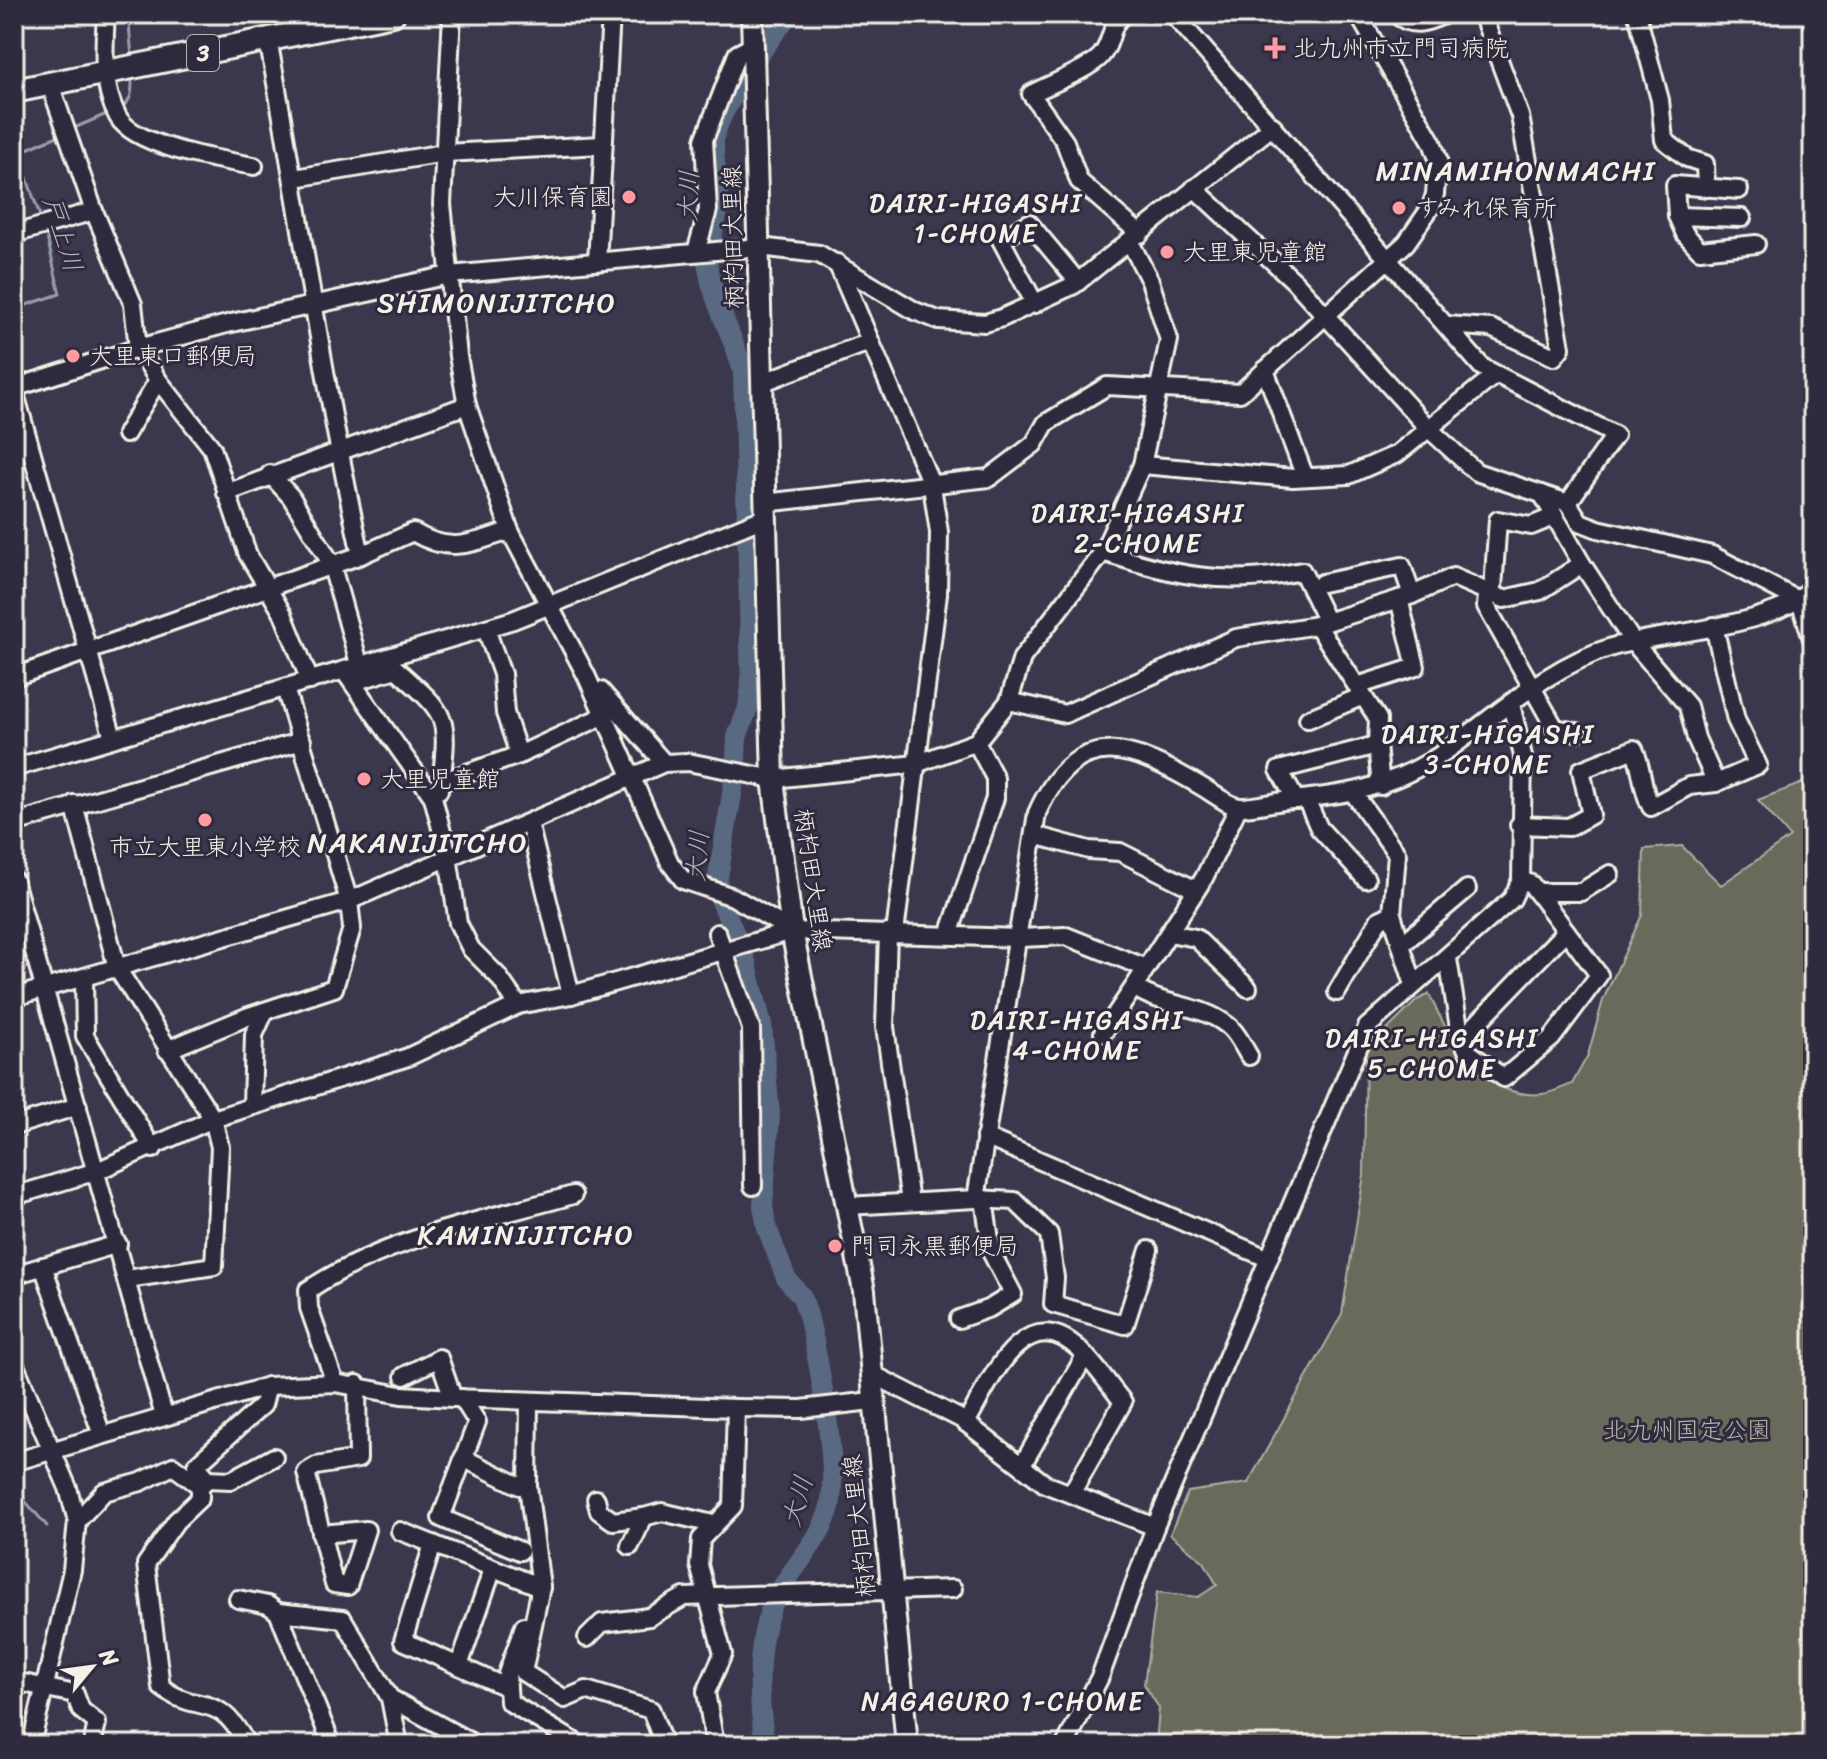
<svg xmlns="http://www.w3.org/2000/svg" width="1827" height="1759" viewBox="0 0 1827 1759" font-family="Sriracha,'Klee One',sans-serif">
<rect width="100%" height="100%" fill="#3b384e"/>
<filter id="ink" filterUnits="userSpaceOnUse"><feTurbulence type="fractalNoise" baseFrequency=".0125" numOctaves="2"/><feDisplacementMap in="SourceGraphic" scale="16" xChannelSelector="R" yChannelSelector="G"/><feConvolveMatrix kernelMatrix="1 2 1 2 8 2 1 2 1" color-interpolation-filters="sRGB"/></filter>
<g filter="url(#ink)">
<path fill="#6a6b5c" stroke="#afaea2" stroke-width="2" d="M 1813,779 L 1813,1745 L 1156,1745 L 1159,1708 L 1144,1684 L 1157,1592 L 1198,1597 L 1217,1585 L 1204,1562 L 1170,1534 L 1188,1492 L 1248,1483 L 1342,1314 L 1364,1175 L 1366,1051 L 1417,1000 L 1429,994 C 1450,1040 1482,1100 1542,1094 C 1552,1093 1563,1087 1572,1084 L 1588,1055 L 1603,1000 L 1642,915 L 1644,849 L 1682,846 L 1721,885 L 1790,837 L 1758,800 Z"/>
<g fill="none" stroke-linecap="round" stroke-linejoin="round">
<g stroke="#989fab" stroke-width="3">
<polyline points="128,14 132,57"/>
<path d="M 120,108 C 133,102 132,89 132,77"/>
<polyline points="72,129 109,113"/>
<polyline points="42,222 20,158 27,149 62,134"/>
<polyline points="14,309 60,294 46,233"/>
<polyline points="14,1475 25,1501 47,1526"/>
</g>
<path stroke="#5a6982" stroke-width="20" d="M 765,1745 C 758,1699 754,1635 778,1594 C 794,1565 819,1542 829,1510 C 840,1472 818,1356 808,1315 L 802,1297 L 786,1278 L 767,1228 L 763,1206 L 770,1115 L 762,1025 L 745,958 L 716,889 L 735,776 L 737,737 L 748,708 L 751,685 L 743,372 C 734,336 714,305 708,268 C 704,247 715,233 717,214 C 721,189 713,165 714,140 C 717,111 770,39 789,14"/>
<g stroke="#f4f1e8" stroke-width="22">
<g id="minor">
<path d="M 106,14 C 104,47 101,86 118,117 C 135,147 221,160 254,166"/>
<polyline points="452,14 442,204 458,356 467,405 510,531 586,675 670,863 683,880 733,897 792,931"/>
<path d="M 1125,14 C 1109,23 1113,44 1100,57 C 1086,71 1050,84 1031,94 L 1065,142 L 1079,181 L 1140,234"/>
<polyline points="1173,14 1482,367 1615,435 1568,503"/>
<path d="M 1396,14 C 1412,29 1428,22 1446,14"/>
<polyline points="1637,14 1660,100 1664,140 1687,158 1705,164 1706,188"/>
<path d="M 268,39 C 300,211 323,384 361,555"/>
<polyline points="50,84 94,211 133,304 138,348 158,380 212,448 248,555 283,614 310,681"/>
<polyline points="295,178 444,153 603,145"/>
<polyline points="1194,188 1295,282 1428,428 1476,472 1568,503 1580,522 1598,529 1712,555 1800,601 1813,642"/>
<polyline points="1677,216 1675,185 1739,190"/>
<polyline points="1742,218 1677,216 1685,234 1700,250 1756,244"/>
<polyline points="14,234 94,211"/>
<polyline points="696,252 708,210 704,140 737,54 754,45"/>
<polyline points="597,262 611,14"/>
<polyline points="837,263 932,486 939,532 938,594 895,933"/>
<polyline points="1035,304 1001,240 1029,223 1078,282"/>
<polyline points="1446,325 1491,328 1554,357 1561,348 1520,116 1482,14"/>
<polyline points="1265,370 1305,477"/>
<polyline points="761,383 869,342"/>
<polyline points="14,388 138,348 227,324 449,275 760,247 819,254 915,311 938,320 985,323 1002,318 1074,285 1273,126"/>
<polyline points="14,390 113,738"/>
<polyline points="126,434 158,380"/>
<polyline points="1142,465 1293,478 1349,475 1397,454 1495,375"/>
<polyline points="270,474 291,497 331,563 360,667"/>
<polyline points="226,493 467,405"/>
<polyline points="764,503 989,478 1034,444 1046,423 1107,386 1240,393 1406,243 1431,207 1435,194 1438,159 1432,142 1358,14"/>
<polyline points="1553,517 1531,526 1498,520 1493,588 1487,595 1486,606 1555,728 1577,732"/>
<path d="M 1103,552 C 1174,576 1227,587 1302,571 L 1327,622"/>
<polyline points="1322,583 1402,566 1412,595"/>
<polyline points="1317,625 1378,719 1377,745 1381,786"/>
<polyline points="1714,626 1736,720 1758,765 1716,783"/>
<polyline points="486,629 502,674 505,713 519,755 605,715"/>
<polyline points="344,671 433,797 448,856 458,923 471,949 498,976 518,1005"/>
<path d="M 14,677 L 361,555 L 413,532 C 452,555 470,543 510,531"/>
<path d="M 353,682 L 396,669 C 446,714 450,714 441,782"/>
<polyline points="1357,686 1416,667 1399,599"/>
<polyline points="601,691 664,763"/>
<polyline points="1009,701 1065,714 1236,638 1317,625 1412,595 1453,577 1504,599 1540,591 1582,564 1542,494"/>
<polyline points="1308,719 1363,696"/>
<polyline points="14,768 513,620 764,518"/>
<polyline points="439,790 441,782 519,755"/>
<polyline points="1354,794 1397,854 1392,914 1401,945"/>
<polyline points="1306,799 1319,828 1366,879"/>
<polyline points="1296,800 1279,770 1377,745"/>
<polyline points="74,804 117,968 213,1119 220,1147 214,1266 127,1279"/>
<polyline points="14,823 302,741"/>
<polyline points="529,823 571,995"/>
<path d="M 1519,825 L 1569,827 L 1591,815 L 1581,770 L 1634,749 C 1643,768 1641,788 1651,807 L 1689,786 L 1716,783 L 1696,738 L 1688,706 L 1633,642 L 1582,564"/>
<polyline points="1034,835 1089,850 1120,852 1196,890"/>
<polyline points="14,880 164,1416"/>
<polyline points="1537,892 1581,892 1610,874"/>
<polyline points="717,933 751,1028 753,1186"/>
<polyline points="888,933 885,1027 910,1202"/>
<polyline points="1169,933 1196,938 1248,988"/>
<polyline points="949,935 995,798 995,778 976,742"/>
<polyline points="1448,959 1460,1034 1468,1052 1504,1078 1552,1038 1599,975 1531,884 1521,880"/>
<path d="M 1146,968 L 1134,987 C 1162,1007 1199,1003 1227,1025 C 1236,1031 1243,1046 1249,1056"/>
<polyline points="84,978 85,1036 153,1149"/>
<polyline points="1414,985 1401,945 1467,889"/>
<polyline points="1337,992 1379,920 1392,914"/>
<polyline points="14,997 349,901 664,763 688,762 773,779 916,764 976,742 1009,701 1022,658 1103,552 1142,465 1169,340 1150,281 1130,242"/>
<polyline points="1103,1033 1134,987"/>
<polyline points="1462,1039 1566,931"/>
<polyline points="167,1050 249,1016 334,988 352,928 349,901 285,688"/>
<polyline points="252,1106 254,1035 265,1011"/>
<polyline points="14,1126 78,1106"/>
<polyline points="985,1137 1267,1258"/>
<polyline points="14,1196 97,1171 213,1119 408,1057 518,1005 571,995 792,931 1020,938 1066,936 1146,968 1204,878 1238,808"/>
<polyline points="976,1199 1015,1201 1049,1234 1055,1278 1053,1304 1125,1325 1149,1250"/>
<path d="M 846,1206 L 976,1199 L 1037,813 C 1078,722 1133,746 1204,788 C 1214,794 1230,807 1241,807 C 1254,807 1269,803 1283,801 C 1344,795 1390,789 1443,753 C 1496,716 1549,666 1612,647 C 1667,631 1773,628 1813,588"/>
<polyline points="43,1266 102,1435"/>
<polyline points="14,1275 118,1244"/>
<polyline points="959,1319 990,1308 1013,1294 992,1254 984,1199"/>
<polyline points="14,1363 68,1488 77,1521 72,1570 31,1745"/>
<polyline points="872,1374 961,1419 1045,1484 1155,1527"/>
<polyline points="404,1376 439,1358 453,1398"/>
<path d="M 335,1383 L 309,1308 L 308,1290 C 386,1238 484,1220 573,1195"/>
<polyline points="462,1398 477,1422 441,1518 520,1551"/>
<polyline points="529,1401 528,1486 541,1587 539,1593"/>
<path d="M 966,1423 C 989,1384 1023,1298 1079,1349 C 1095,1364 1109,1385 1123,1402 L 1071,1494"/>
<polyline points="463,1458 520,1486"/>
<polyline points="1025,1460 1085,1356"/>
<polyline points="14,1462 268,1386 335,1383 401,1395 453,1398 736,1408 801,1409 872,1401"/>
<polyline points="208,1479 231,1480 274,1457"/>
<path d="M 200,1486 L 200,1498 L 176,1521 L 146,1564 L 161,1687 C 200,1717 217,1688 247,1745"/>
<polyline points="596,1499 599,1511 613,1521 644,1517"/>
<polyline points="77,1521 104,1492 141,1482 173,1466 200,1486 208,1479 196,1465 263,1405 268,1386"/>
<polyline points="400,1531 541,1587 523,1672 565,1699 586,1690 651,1710 664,1745"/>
<polyline points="321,1534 366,1530 348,1586 334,1584 306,1472 316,1466 358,1459 357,1384"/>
<polyline points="433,1544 403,1641 508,1688"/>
<polyline points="630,1546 644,1517 662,1512 713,1524"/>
<polyline points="238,1599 268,1605 278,1612"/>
<polyline points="524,1626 507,1674 509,1702 580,1745"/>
<polyline points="587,1638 602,1623 649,1617 684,1597 953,1589"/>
<polyline points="459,1666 493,1568"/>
<polyline points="14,1681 75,1694 81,1710 97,1723 92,1745"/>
<polyline points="390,1698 399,1745"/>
<polyline points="332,1745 278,1612 343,1619 390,1698 476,1745"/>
<polyline points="715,1745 706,1692 723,1654 699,1565 701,1539 733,1506 736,1408"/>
<polyline points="1065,1745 1100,1677 1155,1527 1367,1027 1512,899 1521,880 1523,756 1511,704"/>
</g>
</g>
<g stroke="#f4f1e8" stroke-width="26">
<polyline id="major" points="752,14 773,779 792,931 864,1291 907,1745"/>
</g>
<g stroke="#f4f1e8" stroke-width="28">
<polyline id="highway" points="14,91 393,14"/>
</g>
<use href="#minor" stroke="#2f2a3d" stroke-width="16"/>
<use href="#major" stroke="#2f2a3d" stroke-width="20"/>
<use href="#highway" stroke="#2f2a3d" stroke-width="22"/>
</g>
</g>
<g fill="#ff9aa2" stroke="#2f2a3d" stroke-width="3">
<path d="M1271 36h8v8h8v8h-8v8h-8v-8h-8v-8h8z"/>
<circle cx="629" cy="197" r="8"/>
<circle cx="1399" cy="208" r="8"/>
<circle cx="1167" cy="252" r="8"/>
<circle cx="73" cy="356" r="8"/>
<circle cx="364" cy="779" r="8"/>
<circle cx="205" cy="820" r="8"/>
<circle cx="835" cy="1246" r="8"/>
</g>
<g text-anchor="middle" stroke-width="6" stroke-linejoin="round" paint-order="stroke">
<rect fill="#2f2a3d" stroke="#b9b5b5" stroke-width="2" x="187" y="35" width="32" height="36" rx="6"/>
<g font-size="22" font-weight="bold" fill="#f4f1e8">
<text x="203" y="61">3</text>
</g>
<g font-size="24" fill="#f4f1e8" stroke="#2f2a3d" text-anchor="start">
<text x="1293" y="56">北九州市立門司病院</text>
<text x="613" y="205" text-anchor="end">大川保育園</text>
<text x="1415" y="216">すみれ保育所</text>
<text x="1183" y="260">大里東児童館</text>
<text x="89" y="364">大里東口郵便局</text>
<text x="380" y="787">大里児童館</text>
<text x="205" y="855" text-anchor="middle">市立大里東小学校</text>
<text x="851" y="1254">門司永黒郵便局</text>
</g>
<g font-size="24" fill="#f4f1e8" stroke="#2f2a3d">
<text transform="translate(733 237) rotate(-91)" y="8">柄杓田大里線</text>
<text transform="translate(813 880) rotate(82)" y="8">柄杓田大里線</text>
<text transform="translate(859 1526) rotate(-96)" y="8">柄杓田大里線</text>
</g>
<g font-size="24" fill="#b6b5a9" stroke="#2f2a3d">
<text x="1687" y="1438">北九州国定公園</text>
</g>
<g font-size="26" font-style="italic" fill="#afb4ba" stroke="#2f2a3d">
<text transform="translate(688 196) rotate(-88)" y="9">大川</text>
<text transform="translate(63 234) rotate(73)" y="9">戸上川</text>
<text transform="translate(697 856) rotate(-85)" y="9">大川</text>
<text transform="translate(797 1501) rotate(-74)" y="9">大川</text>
</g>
<g font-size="26" letter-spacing="2" fill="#f4f1e8" stroke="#2f2a3d">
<text x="976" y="212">DAIRI-HIGASHI<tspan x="976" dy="30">1-CHOME</tspan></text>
<text x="1138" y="522">DAIRI-HIGASHI<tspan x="1138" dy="30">2-CHOME</tspan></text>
<text x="1488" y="743">DAIRI-HIGASHI<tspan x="1488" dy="30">3-CHOME</tspan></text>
<text x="1077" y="1029">DAIRI-HIGASHI<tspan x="1077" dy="30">4-CHOME</tspan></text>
<text x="1432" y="1047">DAIRI-HIGASHI<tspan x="1432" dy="30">5-CHOME</tspan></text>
<text x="1003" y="1710">NAGAGURO 1-CHOME</text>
</g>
<g font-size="28" letter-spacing="2" fill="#f4f1e8" stroke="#2f2a3d">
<text x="1516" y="180">MINAMIHONMACHI</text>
<text x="497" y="312">SHIMONIJITCHO</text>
<text x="418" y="852">NAKANIJITCHO</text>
<text x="526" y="1244">KAMINIJITCHO</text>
</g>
</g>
<rect width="1827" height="1759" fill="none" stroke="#2f2a3d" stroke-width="48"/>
<rect x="24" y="24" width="1779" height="1711" fill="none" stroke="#f4f1e8" stroke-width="3" filter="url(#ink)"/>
<g transform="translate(92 1667) rotate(61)" stroke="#2f2a3d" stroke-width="6" paint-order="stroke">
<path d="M0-6L14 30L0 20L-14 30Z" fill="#f4f1e8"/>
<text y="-12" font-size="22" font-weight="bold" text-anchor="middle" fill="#f4f1e8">N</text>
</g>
</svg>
